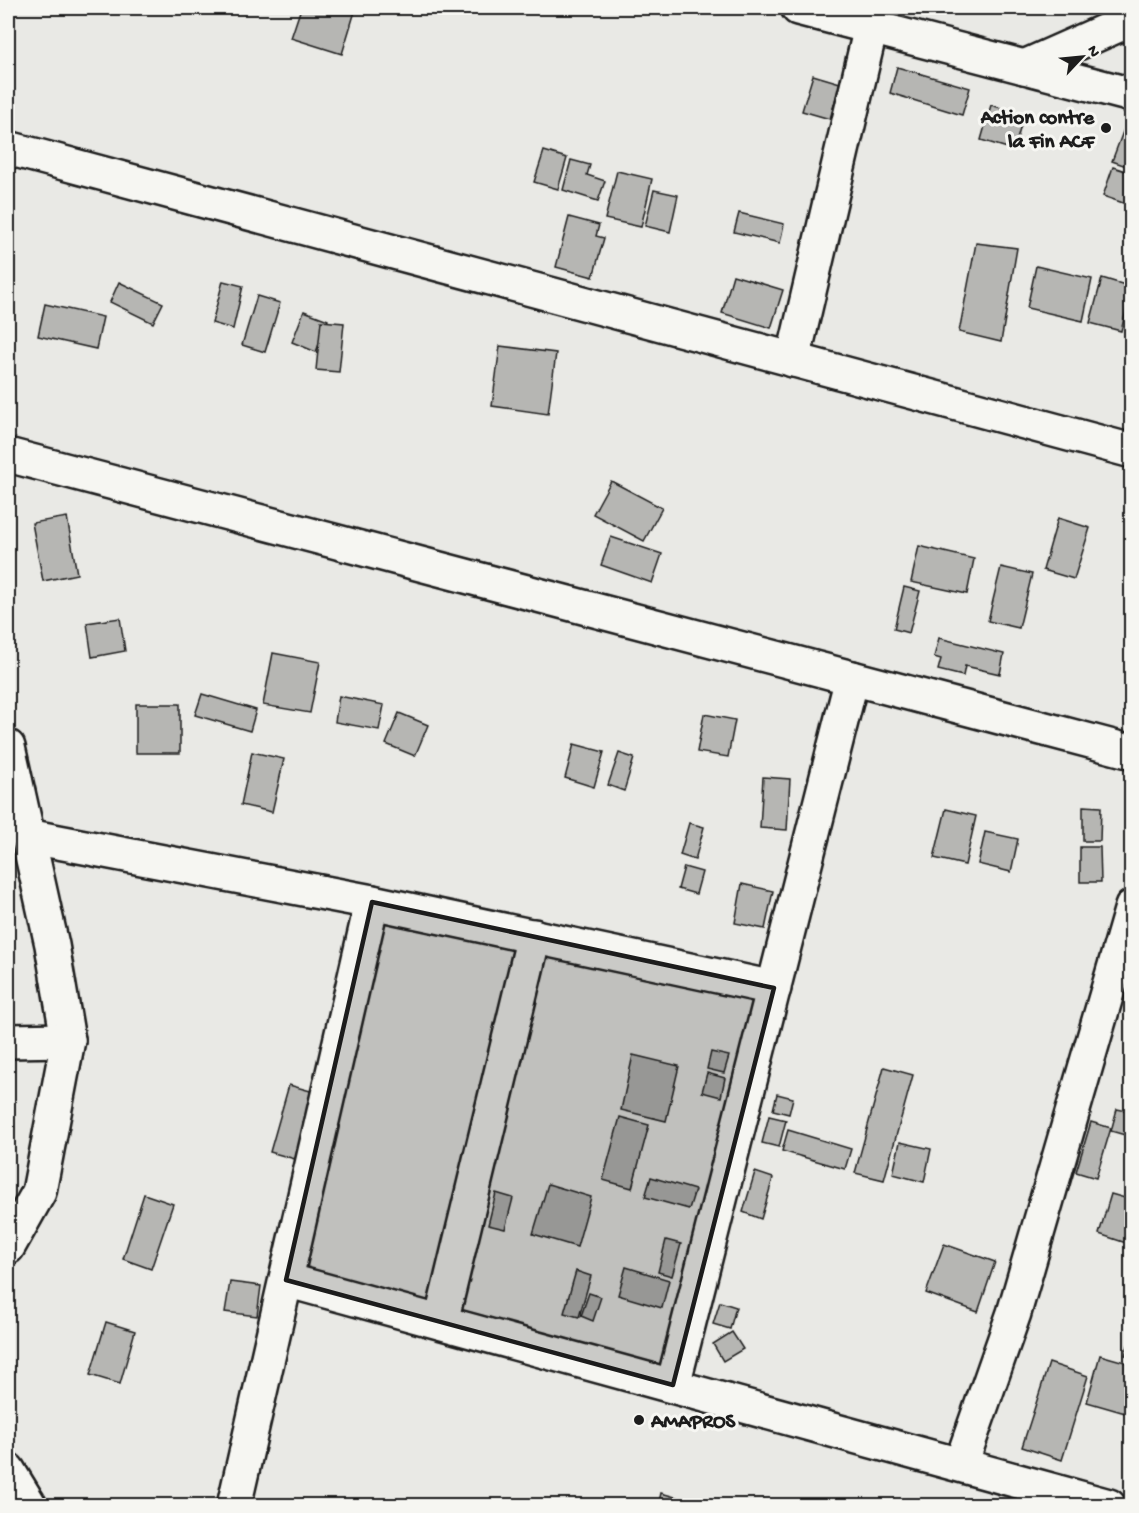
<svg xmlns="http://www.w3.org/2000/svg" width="1139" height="1513" viewBox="0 0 1139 1513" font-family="'Gochi Hand',sans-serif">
<rect width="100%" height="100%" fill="#e9e9e5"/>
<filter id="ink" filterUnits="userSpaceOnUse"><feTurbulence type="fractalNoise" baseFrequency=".0167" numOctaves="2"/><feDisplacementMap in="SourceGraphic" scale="12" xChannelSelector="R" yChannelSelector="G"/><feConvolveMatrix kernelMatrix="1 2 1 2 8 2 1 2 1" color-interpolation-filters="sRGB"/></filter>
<g filter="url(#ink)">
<g fill="#b6b6b3" stroke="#1c1c1c" stroke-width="1.5">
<polygon points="301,8 356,8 342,54 291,38"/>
<polygon points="897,67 970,88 962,115 890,93"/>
<polygon points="813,75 840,83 830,119 802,111"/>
<polygon points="991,105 1024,115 1014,150 981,140"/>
<polygon points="1124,129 1132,132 1132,168 1112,161"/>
<polygon points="544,151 567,158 558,189 534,182"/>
<polygon points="571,160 590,165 587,175 605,181 598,201 563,190"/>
<polygon points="1113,167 1132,173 1132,188 1126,204 1103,196"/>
<polygon points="617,171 652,179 641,227 605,219"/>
<polygon points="654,190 678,195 670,232 645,226"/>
<polygon points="739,213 784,224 780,243 734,232"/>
<polygon points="569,217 599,225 596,236 604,238 593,277 556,267"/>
<polygon points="976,243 1017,248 1001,342 959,332"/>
<polygon points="1036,266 1092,279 1083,321 1027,308"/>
<polygon points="733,275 783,290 771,328 722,313"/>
<polygon points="1102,278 1132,287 1121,331 1090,323"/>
<polygon points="223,281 243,286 233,329 212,323"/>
<polygon points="119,282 163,303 153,323 110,302"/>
<polygon points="257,296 280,303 265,352 242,345"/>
<polygon points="45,304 103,317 96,349 38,336"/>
<polygon points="304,311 328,320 316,352 292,342"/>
<polygon points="321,321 344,323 339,372 316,370"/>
<polygon points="500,346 556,353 548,414 492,406"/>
<polygon points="611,481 662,508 644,541 593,514"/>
<polygon points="67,517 77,574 43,581 32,523"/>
<polygon points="1058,518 1090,528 1074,579 1043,570"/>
<polygon points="611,537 662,554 652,583 601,565"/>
<polygon points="919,546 974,559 967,594 911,582"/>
<polygon points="1001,567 1032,574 1019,628 988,621"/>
<polygon points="904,587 920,591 909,633 894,629"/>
<polygon points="120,618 125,651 92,657 87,623"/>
<polygon points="939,638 1004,654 1000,674 965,666 963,676 938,670 941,659 934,657"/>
<polygon points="273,653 320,662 310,713 263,705"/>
<polygon points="202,694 256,710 250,731 195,715"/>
<polygon points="339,696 384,705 379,730 335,722"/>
<rect x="136" y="704" width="44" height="49"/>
<polygon points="399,713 428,725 415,756 386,744"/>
<polygon points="704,714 735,720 728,757 697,752"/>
<polygon points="574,744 604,752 594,787 565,778"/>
<polygon points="252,752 284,759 272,812 241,805"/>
<polygon points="619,753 634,758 624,791 608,785"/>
<polygon points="763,777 790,779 787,830 760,828"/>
<polygon points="1083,806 1101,807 1100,841 1083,841"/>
<polygon points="946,809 976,816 965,865 934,858"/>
<polygon points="689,823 704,827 695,860 680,855"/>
<polygon points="985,832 1018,839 1011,872 978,864"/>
<polygon points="1080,847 1100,847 1101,882 1080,882"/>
<polygon points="684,867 702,872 696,894 678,889"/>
<polygon points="742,884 773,891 765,929 735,923"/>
<polygon points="711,1052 729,1056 724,1073 707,1069"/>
<polygon points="633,1055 679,1066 666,1121 621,1110"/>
<polygon points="884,1067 913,1075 884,1180 855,1173"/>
<polygon points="707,1073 725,1078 721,1097 702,1092"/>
<polygon points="289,1085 314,1092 295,1159 270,1152"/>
<polygon points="777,1094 793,1098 789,1114 773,1110"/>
<polygon points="1117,1109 1132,1112 1132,1137 1111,1131"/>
<polygon points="769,1116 786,1120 779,1147 762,1143"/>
<polygon points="620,1117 649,1125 632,1188 603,1180"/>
<polygon points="1091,1122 1111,1128 1096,1178 1076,1172"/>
<polygon points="788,1130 851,1149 845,1169 782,1151"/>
<polygon points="900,1142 931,1149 924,1182 893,1174"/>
<polygon points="755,1172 773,1178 761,1219 743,1212"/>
<polygon points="651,1177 695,1190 689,1209 645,1197"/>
<polygon points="548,1184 591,1197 577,1247 533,1234"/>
<polygon points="496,1193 513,1198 505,1229 488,1225"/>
<polygon points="144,1194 173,1204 151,1269 123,1259"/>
<polygon points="1111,1194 1132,1200 1132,1245 1099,1234"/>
<polygon points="666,1240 681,1244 672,1276 658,1272"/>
<polygon points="944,1244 995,1262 978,1312 926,1293"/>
<polygon points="626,1267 669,1280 662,1308 618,1295"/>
<polygon points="576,1271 591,1276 579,1317 564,1313"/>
<polygon points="230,1282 261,1286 257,1316 225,1312"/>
<polygon points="589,1293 601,1297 593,1321 581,1316"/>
<polygon points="720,1302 736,1307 730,1329 713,1324"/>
<polygon points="106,1322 135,1331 120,1384 90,1375"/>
<polygon points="732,1332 743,1349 723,1361 713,1344"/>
<polygon points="1132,1334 1132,1357 1125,1355"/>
<polygon points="1100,1355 1132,1364 1132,1415 1087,1402"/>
<polygon points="1049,1363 1088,1376 1062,1460 1022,1447"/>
<polygon points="661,1493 707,1506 658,1506"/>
</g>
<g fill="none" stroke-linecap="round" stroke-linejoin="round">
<g stroke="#1c1c1c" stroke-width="38">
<g id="minor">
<polyline points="798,8 1132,95"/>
<polyline points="1024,67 1132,19"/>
<polyline points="8,148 1132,451"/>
<polyline points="793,360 871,27"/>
<polyline points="8,455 1132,752"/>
<polyline points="8,747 52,945 68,1040 39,1192 8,1247"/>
<polyline points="27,836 372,902 774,988"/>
<polyline points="8,1041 68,1040"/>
<polyline points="286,1280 1109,1506"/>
<polyline points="441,1322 534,936"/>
<polyline points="673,1385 852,678"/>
<polyline points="961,1464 1014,1313 1132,907"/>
<polyline points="8,1470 30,1506"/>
<polyline points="234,1506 372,902"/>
</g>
</g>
<use href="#minor" stroke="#f6f6f2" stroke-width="33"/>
</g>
</g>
<path fill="#1c1c1c" fill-opacity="0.2" stroke="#1c1c1c" stroke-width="4.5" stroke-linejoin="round" d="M 372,902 L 774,988 L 673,1385 L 286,1280 Z"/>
<g fill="#1c1c1c" stroke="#f6f6f2" stroke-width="2">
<circle cx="1106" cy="128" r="6"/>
<circle cx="639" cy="1420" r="6"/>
</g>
<g text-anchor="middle" stroke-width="6" stroke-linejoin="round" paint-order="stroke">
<g font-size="21" font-weight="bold" fill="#1c1c1c" stroke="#f6f6f2" text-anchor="end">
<text x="1094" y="123">Action contre<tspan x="1094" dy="24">la Fin ACF</tspan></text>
<text x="651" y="1427" text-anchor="start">AMAPROS</text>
</g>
</g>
<rect width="1139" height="1513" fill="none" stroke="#f6f6f2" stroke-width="30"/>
<rect x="15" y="15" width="1109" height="1483" fill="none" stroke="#1c1c1c" stroke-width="2" filter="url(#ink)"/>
<g transform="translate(1082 57) rotate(64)" stroke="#f6f6f2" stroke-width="4.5" paint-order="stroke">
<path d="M0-4.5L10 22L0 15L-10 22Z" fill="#1c1c1c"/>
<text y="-9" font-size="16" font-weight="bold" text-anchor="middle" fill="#1c1c1c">N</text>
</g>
</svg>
